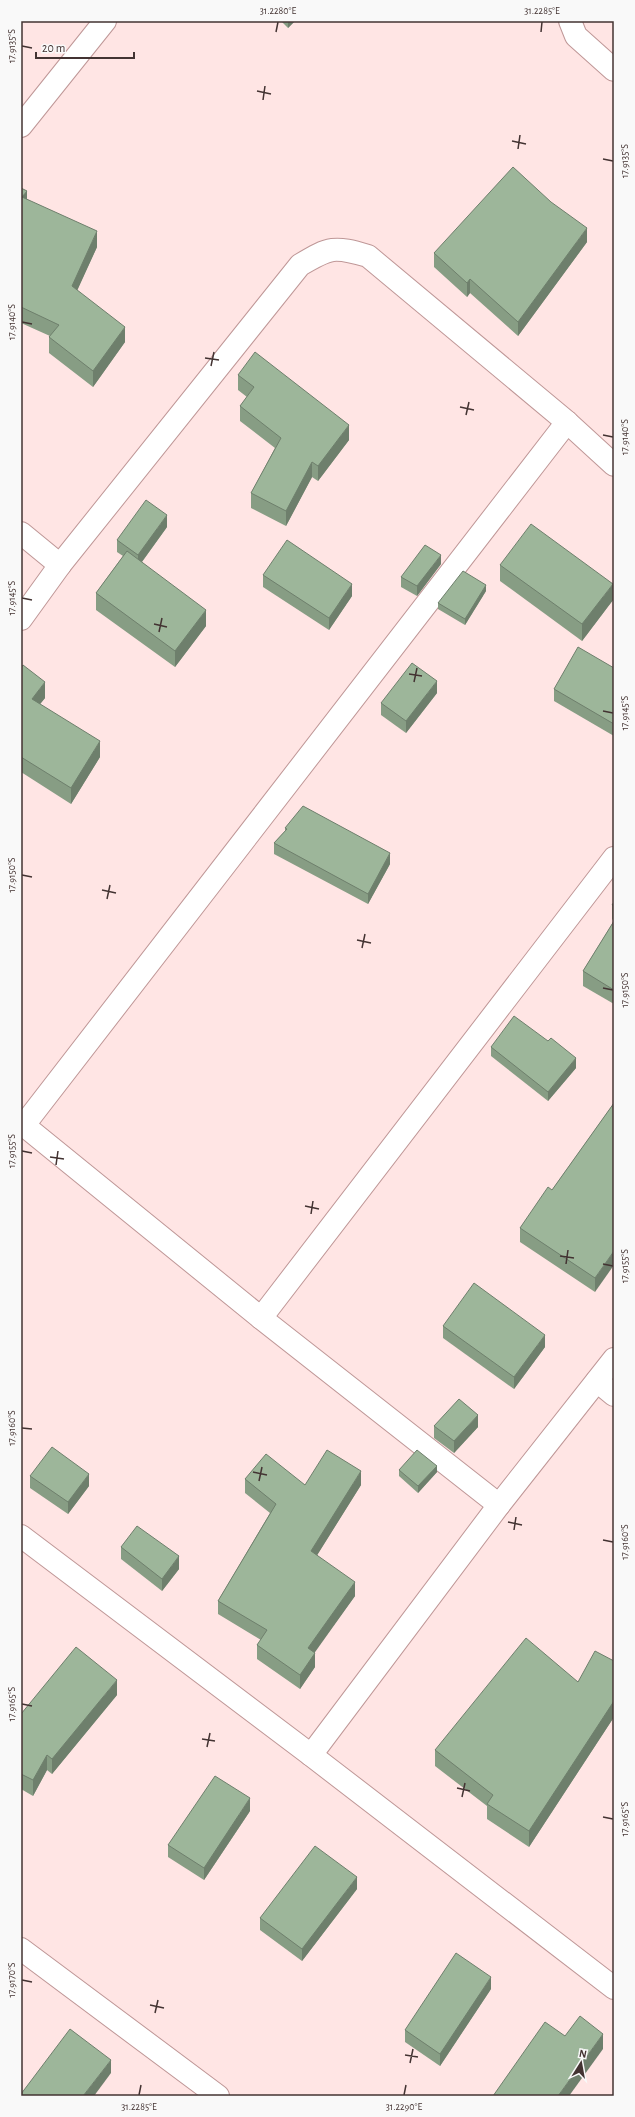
<svg xmlns="http://www.w3.org/2000/svg" width="635" height="2117" viewBox="0 0 635 2117" font-family="'Alegreya Sans',sans-serif">
<rect width="100%" height="100%" fill="#ffe5e4"/>
<g fill="none" stroke-linecap="round" stroke-linejoin="round">
<g stroke="#bf9797" stroke-width="24">
<g id="minor">
<polyline points="570,21 576,36 614,70"/>
<polyline points="21,126 105,21"/>
<polyline points="21,533 60,565"/>
<path d="M 21,619 L 60,565 L 300,265 C 330,247 334,246 368,256 L 567,422 L 614,465"/>
<polyline points="21,1123 261,1318 499,1505"/>
<polyline points="24,1125 567,422"/>
<polyline points="261,1318 614,858"/>
<polyline points="597,1381 614,1395"/>
<polyline points="21,1536 311,1755 614,1988"/>
<polyline points="311,1755 499,1505 614,1359"/>
<polyline points="21,1949 218,2096"/>
</g>
</g>
<use href="#minor" stroke="#fff" stroke-width="22"/>
</g>
<g fill="#879d84">
<polygon points="281,21 295,21 288,28"/>
<polygon points="21,188 27,199 97,247 77,290 125,342 93,387 49,353 49,337 50,336 21,323"/>
<polygon points="587,242 518,336 470,293 467,297 434,267 434,253"/>
<polygon points="238,375 349,440 318,481 312,477 286,526 251,508 251,493 275,448 240,421 240,406 247,397 238,390"/>
<polygon points="167,527 142,562 206,626 175,667 96,610 96,593 123,556 117,552 117,540"/>
<polygon points="441,564 417,596 401,587 401,577"/>
<polygon points="500,565 613,600 582,641 500,581"/>
<polygon points="263,575 352,596 329,630 263,587"/>
<polygon points="486,591 465,625 438,609 438,603"/>
<polygon points="21,668 45,698 40,704 100,757 71,804 21,772"/>
<polygon points="614,668 614,736 554,701 554,689"/>
<polygon points="437,693 406,733 381,715 381,703"/>
<polygon points="285,828 390,864 368,904 274,854 274,843 285,831"/>
<polygon points="614,902 614,921 612,919 612,905"/>
<polygon points="614,921 614,1004 583,986 583,971"/>
<polygon points="491,1047 576,1068 548,1101 491,1056"/>
<polygon points="614,1103 595,1292 520,1242 520,1228 552,1190"/>
<polygon points="443,1326 545,1347 514,1389 443,1338"/>
<polygon points="434,1426 478,1427 454,1453 434,1438"/>
<polygon points="399,1470 437,1472 418,1493 399,1476"/>
<polygon points="30,1476 89,1486 68,1514 30,1488"/>
<polygon points="245,1479 305,1485 361,1485 317,1555 355,1596 314,1652 315,1667 300,1689 257,1659 257,1645 261,1640 218,1614 218,1601 270,1513 245,1493"/>
<polygon points="121,1547 179,1569 162,1591 121,1559"/>
<polygon points="614,1661 614,1717 529,1847 487,1819 487,1806 435,1766 435,1750 578,1682"/>
<polygon points="117,1695 52,1774 47,1770 33,1796 21,1789 21,1714"/>
<polygon points="250,1811 204,1880 168,1857 168,1845"/>
<polygon points="357,1889 302,1961 260,1930 260,1918"/>
<polygon points="491,1989 440,2066 405,2042 405,2030"/>
</g>
<g fill="#6e7f6c">
<polygon points="288,21 295,21 288,28"/>
<polygon points="27,191 27,207 22,197"/>
<polygon points="587,228 587,242 518,336 518,322"/>
<polygon points="97,231 97,247 72,302 72,286"/>
<polygon points="470,279 470,293 467,297 467,283"/>
<polygon points="125,327 125,342 93,387 93,371"/>
<polygon points="349,425 349,440 318,481 318,466"/>
<polygon points="312,462 312,477 286,526 286,511"/>
<polygon points="167,515 167,527 138,567 138,555"/>
<polygon points="441,555 441,564 417,596 417,586"/>
<polygon points="352,584 352,596 329,630 329,618"/>
<polygon points="613,584 613,600 582,641 582,624"/>
<polygon points="486,585 486,591 465,625 465,619"/>
<polygon points="206,610 206,626 175,667 175,651"/>
<polygon points="437,681 437,693 406,733 406,721"/>
<polygon points="45,682 45,698 32,714 32,699"/>
<polygon points="100,741 100,757 71,804 71,788"/>
<polygon points="390,853 390,864 368,904 368,894"/>
<polygon points="576,1058 576,1068 548,1101 548,1092"/>
<polygon points="614,1251 614,1265 595,1292 595,1278"/>
<polygon points="545,1335 545,1347 514,1389 514,1377"/>
<polygon points="478,1415 478,1427 454,1453 454,1441"/>
<polygon points="437,1466 437,1472 418,1493 418,1486"/>
<polygon points="361,1471 361,1485 311,1565 311,1551"/>
<polygon points="89,1474 89,1486 68,1514 68,1502"/>
<polygon points="179,1556 179,1569 162,1591 162,1579"/>
<polygon points="355,1582 355,1596 308,1662 308,1648"/>
<polygon points="315,1653 315,1667 300,1689 300,1675"/>
<polygon points="117,1680 117,1695 52,1774 52,1759"/>
<polygon points="614,1701 614,1717 529,1847 529,1831"/>
<polygon points="47,1755 47,1770 33,1796 33,1780"/>
<polygon points="250,1798 250,1811 204,1880 204,1868"/>
<polygon points="357,1877 357,1889 302,1961 302,1949"/>
<polygon points="491,1977 491,1989 440,2066 440,2054"/>
<polygon points="603,2034 603,2049 569,2096 558,2096"/>
<polygon points="111,2060 111,2073 94,2096 83,2096"/>
</g>
<g fill="#9db69a" stroke="#6e7f6c">
<polygon points="513,167 551,202 587,228 518,322 470,279 467,283 434,253"/>
<polygon points="21,188 27,191 22,197 97,231 72,286 125,327 93,371 49,337 59,325 21,307"/>
<polygon points="255,352 349,425 318,466 312,462 286,511 251,493 281,438 240,406 254,387 238,375"/>
<polygon points="146,500 167,515 138,555 117,540"/>
<polygon points="531,524 613,584 582,624 500,565"/>
<polygon points="287,540 352,584 329,618 263,575"/>
<polygon points="425,545 441,555 417,586 401,577"/>
<polygon points="127,551 206,610 175,651 96,593"/>
<polygon points="463,571 486,585 465,619 438,603"/>
<polygon points="578,647 614,668 614,724 554,689"/>
<polygon points="412,663 437,681 406,721 381,703"/>
<polygon points="23,665 45,682 32,699 100,741 71,788 21,757 21,668"/>
<polygon points="303,806 390,853 368,894 274,843 287,829 285,828"/>
<polygon points="614,902 614,906 612,905"/>
<polygon points="614,921 614,990 583,971"/>
<polygon points="514,1016 548,1041 551,1038 576,1058 548,1092 491,1047"/>
<polygon points="614,1103 614,1251 595,1278 520,1228 548,1187 552,1190"/>
<polygon points="474,1283 545,1335 514,1377 443,1326"/>
<polygon points="459,1399 478,1415 454,1441 434,1426"/>
<polygon points="52,1447 89,1474 68,1502 30,1476"/>
<polygon points="327,1450 361,1471 311,1551 355,1582 308,1648 315,1653 300,1675 257,1645 267,1630 218,1601 276,1504 245,1479 266,1454 305,1485"/>
<polygon points="417,1450 437,1466 418,1486 399,1470"/>
<polygon points="137,1526 179,1556 162,1579 121,1547"/>
<polygon points="526,1638 578,1682 595,1651 614,1661 614,1701 529,1831 487,1804 493,1795 435,1750"/>
<polygon points="76,1647 117,1680 52,1759 47,1755 33,1780 21,1774 21,1714"/>
<polygon points="215,1776 250,1798 204,1868 168,1845"/>
<polygon points="315,1846 357,1877 302,1949 260,1918"/>
<polygon points="456,1953 491,1977 440,2054 405,2030"/>
<polygon points="580,2016 603,2034 558,2096 493,2096 545,2022 565,2036"/>
<polygon points="70,2029 111,2060 83,2096 21,2096 21,2094"/>
</g>
<path fill="none" stroke="#433332" stroke-width="1.5" d="M 276,32 L 278,22M 541,32 L 542,22M 22,46 L 32,48M 257,91 L 271,94M 263,100 L 265,86M 512,141 L 526,144M 518,149 L 520,135M 603,159 L 613,161M 22,322 L 32,324M 205,358 L 219,360M 211,366 L 214,352M 460,407 L 474,410M 466,415 L 469,402M 603,435 L 613,437M 22,598 L 32,600M 154,624 L 167,627M 159,632 L 162,618M 409,674 L 422,676M 414,682 L 417,668M 603,711 L 613,713M 22,875 L 32,877M 102,890 L 116,893M 107,899 L 110,885M 357,940 L 371,943M 362,948 L 365,934M 603,988 L 613,990M 22,1151 L 32,1153M 50,1157 L 64,1159M 56,1165 L 58,1151M 305,1206 L 319,1209M 311,1214 L 313,1201M 560,1256 L 574,1258M 566,1264 L 568,1250M 603,1264 L 613,1266M 22,1428 L 32,1429M 253,1472 L 267,1475M 259,1481 L 262,1467M 508,1522 L 522,1525M 514,1530 L 516,1517M 603,1540 L 613,1542M 22,1704 L 32,1706M 202,1739 L 215,1741M 207,1747 L 210,1733M 457,1788 L 470,1791M 462,1797 L 465,1783M 603,1817 L 613,1819M 22,1980 L 32,1982M 150,2005 L 164,2008M 155,2013 L 158,2000M 405,2055 L 418,2057M 410,2063 L 413,2049M 139,2095 L 141,2085M 404,2095 L 406,2085"/>
<rect width="635" height="2117" fill="none" stroke="#f9f9f9" stroke-width="44"/>
<g transform="translate(581 2063) rotate(11)" stroke="#f9f9f9" stroke-width="3" paint-order="stroke">
<path d="M0-3L7 15L0 10L-7 15Z" fill="#433332"/>
<text y="-6" font-size="11" font-weight="bold" text-anchor="middle" fill="#433332">N</text>
</g>
<path d="M36 52v6h98v-6" fill="none" stroke="#433332" stroke-width="2"/>
<text x="42" y="52" font-size="12" fill="#433332" stroke="#f9f9f9" stroke-width="3" paint-order="stroke">20 m</text>
<rect x="22" y="22" width="591" height="2073" fill="none" stroke="#433332" stroke-width="1.5"/>
<g font-size="10" text-anchor="middle" fill="#433332">
<text x="278" y="14">31.2280°E</text>
<text x="542" y="14">31.2285°E</text>
<text transform="translate(11 46) rotate(-90)" y="4">17.9135°S</text>
<text transform="translate(624 161) rotate(-90)" y="4">17.9135°S</text>
<text transform="translate(11 322) rotate(-90)" y="4">17.9140°S</text>
<text transform="translate(624 437) rotate(-90)" y="4">17.9140°S</text>
<text transform="translate(11 598) rotate(-90)" y="4">17.9145°S</text>
<text transform="translate(624 713) rotate(-90)" y="4">17.9145°S</text>
<text transform="translate(11 875) rotate(-90)" y="4">17.9150°S</text>
<text transform="translate(624 990) rotate(-90)" y="4">17.9150°S</text>
<text transform="translate(11 1151) rotate(-90)" y="4">17.9155°S</text>
<text transform="translate(624 1266) rotate(-90)" y="4">17.9155°S</text>
<text transform="translate(11 1428) rotate(-90)" y="4">17.9160°S</text>
<text transform="translate(624 1542) rotate(-90)" y="4">17.9160°S</text>
<text transform="translate(11 1704) rotate(-90)" y="4">17.9165°S</text>
<text transform="translate(624 1819) rotate(-90)" y="4">17.9165°S</text>
<text transform="translate(11 1980) rotate(-90)" y="4">17.9170°S</text>
<text x="139" y="2110">31.2285°E</text>
<text x="404" y="2110">31.2290°E</text>
</g>
</svg>
